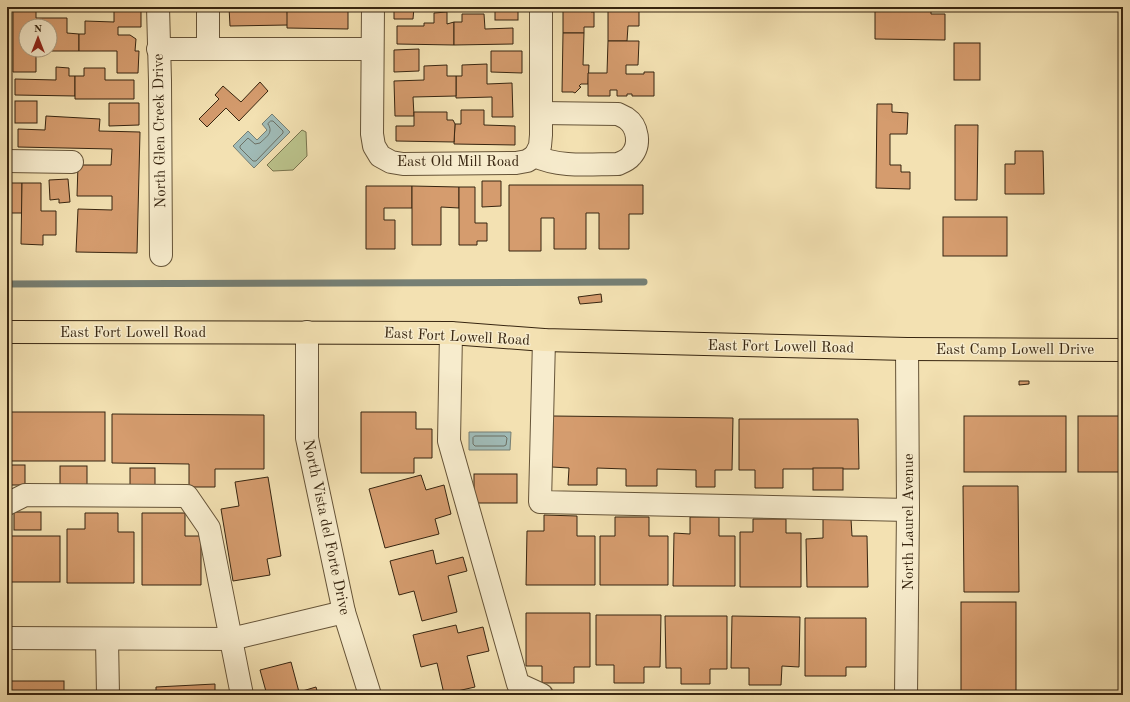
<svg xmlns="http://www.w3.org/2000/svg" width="1130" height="702" viewBox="0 0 1130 702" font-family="'Old Standard TT',serif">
<rect width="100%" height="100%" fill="#f3e1b2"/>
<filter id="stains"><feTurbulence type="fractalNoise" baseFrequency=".005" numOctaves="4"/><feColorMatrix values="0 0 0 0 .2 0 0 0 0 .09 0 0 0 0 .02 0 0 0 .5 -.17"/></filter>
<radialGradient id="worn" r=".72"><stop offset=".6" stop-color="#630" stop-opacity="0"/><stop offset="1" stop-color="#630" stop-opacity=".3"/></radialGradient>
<polygon fill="#bbc38c" stroke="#79744e" points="302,130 306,132 307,156 293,170 273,171 267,165"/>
<g fill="#a0bbb7" stroke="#767f74">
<polygon points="272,114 290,132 254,168 233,146 248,131 257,140 267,130 262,124"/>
<polygon points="469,432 511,432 510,450 469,450"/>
</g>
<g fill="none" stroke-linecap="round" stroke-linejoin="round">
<g stroke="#6c7064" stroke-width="1">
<path d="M 271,121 L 273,121 L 283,131 L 283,133 L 256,161 L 253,161 L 240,148 L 240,146 L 248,138 L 255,144 L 260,143 C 266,137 274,133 268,124 Z"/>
<polygon points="475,436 505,436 507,438 506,445 504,446 475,446 473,444 473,438"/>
</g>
<polyline stroke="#767f74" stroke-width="7" points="7,284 644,282"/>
</g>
<g fill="#d59c6e" stroke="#372510" fill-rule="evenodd">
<path d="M 13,7 L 36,7 L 36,18 L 67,18 L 67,33 L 79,34 L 79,51 L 36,51 L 36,72 L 13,72 ZM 26,26 L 50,26 L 50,50 L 26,50 Z"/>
<polygon points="114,7 141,7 141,27 118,27 118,35 130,35 136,39 135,51 139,51 138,73 117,73 117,51 79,51 79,34 85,34 85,21 114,22"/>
<polygon points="229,7 287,7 288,25 230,26"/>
<polygon points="287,7 348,7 348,29 287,28"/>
<polygon points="394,7 414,7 413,19 394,19"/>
<rect x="495" y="7" width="23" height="13"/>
<polygon points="563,7 591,7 591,12 594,12 594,27 584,27 584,33 563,33"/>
<polygon points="608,7 639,7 639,26 628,26 627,41 608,41"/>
<polygon points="875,7 931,7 931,14 945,14 945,40 875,39"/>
<polygon points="447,12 447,24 454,22 454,45 397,44 397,26 424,26 424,23 434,23 434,13"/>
<polygon points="462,14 484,14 485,29 513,28 513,44 454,45 454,22 462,22"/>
<polygon points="563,33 584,33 583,65 589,65 588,84 581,84 579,86 581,87 575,93 573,92 562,92"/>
<polygon points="608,41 639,41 638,65 626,65 626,74 644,74 644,72 654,72 654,96 632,96 632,94 627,94 627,96 617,96 617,90 610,90 610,96 588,96 588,73 607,73"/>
<rect x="954" y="43" width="26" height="37"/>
<polygon points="419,49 419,71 394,72 394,50"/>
<polygon points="491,51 522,51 522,73 491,72"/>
<polygon points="487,64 487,84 512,83 513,117 492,117 492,97 456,98 456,76 462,76 462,65"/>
<polygon points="447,65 447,76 456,76 456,96 413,97 414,116 395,116 394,81 424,80 424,66"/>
<polygon points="56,67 69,68 69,76 75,76 75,96 15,95 15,79 56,80"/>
<polygon points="84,68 105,68 105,80 134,80 134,99 75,99 75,76 84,76"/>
<polygon points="260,82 268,91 239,121 226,108 207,127 199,119 219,99 215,95 223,86 241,102"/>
<rect x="15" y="101" width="22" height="22"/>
<polygon points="109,103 139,103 139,125 109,126"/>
<polygon points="877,104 892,104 892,112 908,113 907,134 890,134 890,165 901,165 901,172 910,172 910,189 876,188"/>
<polygon points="461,110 484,110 484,125 515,126 515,145 454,144 455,124 461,124"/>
<polygon points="414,112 447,112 447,120 453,120 455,124 454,142 396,141 396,126 414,126"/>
<polygon points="46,116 100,119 99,131 140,132 137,253 76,252 78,209 112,210 112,196 77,196 78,165 111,165 112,149 18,147 18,129 45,130"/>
<polygon points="955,125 978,125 977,200 955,200"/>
<polygon points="1015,151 1043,151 1044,194 1005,194 1005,164 1015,164"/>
<polygon points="68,179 70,202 59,203 59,199 50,200 49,180"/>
<polygon points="482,181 501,181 501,206 482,207"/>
<polygon points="7,183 22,183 22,213 10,213 10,240 7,240"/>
<polygon points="22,183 41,183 41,211 56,211 56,235 43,235 43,245 21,244"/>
<polygon points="509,185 643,185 643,214 629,214 629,249 599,249 599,213 586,213 586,249 554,249 554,218 541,218 541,251 509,251"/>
<polygon points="366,186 412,186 412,208 384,208 384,220 395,220 395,249 366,249"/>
<polygon points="412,186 459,187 459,208 441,207 441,245 412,245"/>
<polygon points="459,187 475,187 475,223 487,223 487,241 477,241 477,245 459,245"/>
<rect x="943" y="217" width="64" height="39"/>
<polygon points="601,294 602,302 580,304 578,297"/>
<polygon points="1019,381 1029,381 1029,384 1019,385"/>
<rect x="7" y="412" width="98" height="49"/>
<polygon points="361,412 416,412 416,429 432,429 432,458 414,458 414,473 361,473"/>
<polygon points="112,414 264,415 264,469 215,469 215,487 189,487 189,464 112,463"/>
<polygon points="553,416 733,418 732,470 715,470 715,487 696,487 696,470 657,469 657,486 626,486 626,469 597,468 597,485 568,485 569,468 552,467"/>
<rect x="964" y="416" width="102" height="56"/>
<rect x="1078" y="416" width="45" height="56"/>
<polygon points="739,419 858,419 859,469 783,469 783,488 755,488 755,470 739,470"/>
<rect x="7" y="465" width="18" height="20"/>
<rect x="60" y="466" width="27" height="20"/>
<rect x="130" y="468" width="25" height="19"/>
<rect x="813" y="468" width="30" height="22"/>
<rect x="474" y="474" width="43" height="29"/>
<polygon points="421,475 426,490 444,485 451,514 435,519 439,534 385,548 369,489"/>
<polygon points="268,477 281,556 267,559 270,575 233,581 221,509 239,506 235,482"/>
<polygon points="963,486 1018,486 1019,592 964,592"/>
<rect x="14" y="512" width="27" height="18"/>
<polygon points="85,513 118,513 118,532 134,532 134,583 67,583 67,529 85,529"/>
<polygon points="142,513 185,513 185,536 201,536 201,585 142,585"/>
<polygon points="544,515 577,516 577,536 595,536 595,585 526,585 527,531 544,531"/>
<polygon points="615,517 649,517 649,536 668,536 668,585 600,585 600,536 615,536"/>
<polygon points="690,517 719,517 719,536 735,536 735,586 673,586 674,533 690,534"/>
<polygon points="753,519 786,519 786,533 801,533 801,587 740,587 740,532 753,532"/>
<polygon points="823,519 851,519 852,536 867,536 868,587 807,587 806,539 823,538"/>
<rect x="7" y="536" width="53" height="46"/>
<polygon points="433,550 436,564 463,557 467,571 448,576 457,612 422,621 414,591 399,595 390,561"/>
<rect x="961" y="602" width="55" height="93"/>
<polygon points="526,613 590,613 590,667 574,667 574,683 542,683 542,666 526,666"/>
<polygon points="596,615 661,615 660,667 644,667 644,683 614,683 614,665 596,665"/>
<polygon points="665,616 727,616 727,669 710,669 710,684 681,684 681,668 666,668"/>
<polygon points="732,616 800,617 799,667 782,666 781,685 749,685 749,668 731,668"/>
<polygon points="805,618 866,618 866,667 846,667 846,676 805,676"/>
<polygon points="456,625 458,633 483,627 489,651 467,656 475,687 444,694 437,663 421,667 413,635"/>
<polygon points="291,662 299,692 316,687 318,695 267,695 260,670"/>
<rect x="7" y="681" width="57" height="14"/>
<polygon points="215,684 215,695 156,695 156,687"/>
</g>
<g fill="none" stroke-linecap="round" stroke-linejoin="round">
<g stroke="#665438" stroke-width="24">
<g id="minor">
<polyline points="158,7 160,81 161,255"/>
<polyline points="373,7 372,134 374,146 380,156 391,162 403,164 516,163 527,161 535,156"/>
<polyline points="158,49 372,49"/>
<polyline points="208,49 208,7"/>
<path d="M 535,156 C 560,168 591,164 618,164 C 623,162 628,160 631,156 C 641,145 638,126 626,118 C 624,117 620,115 618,114 L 541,113"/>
<polyline points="535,156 540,146 541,135 541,7"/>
<polyline points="7,161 72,162"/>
<polyline points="307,332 307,438 344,612 370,695"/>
<polyline points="451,333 449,441 518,684 542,695"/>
<polyline points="544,340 540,502 908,510"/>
<polyline points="7,504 25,495 187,496 209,528 242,695"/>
<polyline points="7,638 231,639 344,612"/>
<polyline points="107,639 108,695"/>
<polyline points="906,695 908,510 907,349"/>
</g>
</g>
<g stroke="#372510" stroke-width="24">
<polyline id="major" points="7,332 451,333 544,340 907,349 1123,350"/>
</g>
<use href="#minor" stroke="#f7eccd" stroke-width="22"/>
<use href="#major" stroke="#f3e1b2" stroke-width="22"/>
</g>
<g text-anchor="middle" stroke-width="3" stroke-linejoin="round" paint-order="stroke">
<g font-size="15" fill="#372510" stroke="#f7eccd">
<text transform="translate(159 131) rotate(-91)" y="5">North Glen Creek Drive</text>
<text x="458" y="166">East Old Mill Road</text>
<text x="133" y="337">East Fort Lowell Road</text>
<text transform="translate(457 336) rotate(3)" y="5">East Fort Lowell Road</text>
<text transform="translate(781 346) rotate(1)" y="5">East Fort Lowell Road</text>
<text x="1015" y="354">East Camp Lowell Drive</text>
<text transform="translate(908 522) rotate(-90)" y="5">North Laurel Avenue</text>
<text transform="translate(327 527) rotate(78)" y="5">North Vista del Forte Drive</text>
</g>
</g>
<rect width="1130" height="702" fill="none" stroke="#f3e1b2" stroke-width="24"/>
<rect x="8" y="8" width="1114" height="686" fill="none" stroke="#372510" stroke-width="2"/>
<rect x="12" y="12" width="1106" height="678" fill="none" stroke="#372510"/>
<g transform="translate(38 38)"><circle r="19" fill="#f7eccd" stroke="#aa9c81"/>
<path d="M0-3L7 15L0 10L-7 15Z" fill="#8f2418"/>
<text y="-6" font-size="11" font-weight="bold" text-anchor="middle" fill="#372510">N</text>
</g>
<rect width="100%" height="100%" filter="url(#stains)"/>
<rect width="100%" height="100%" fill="url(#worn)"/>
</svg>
